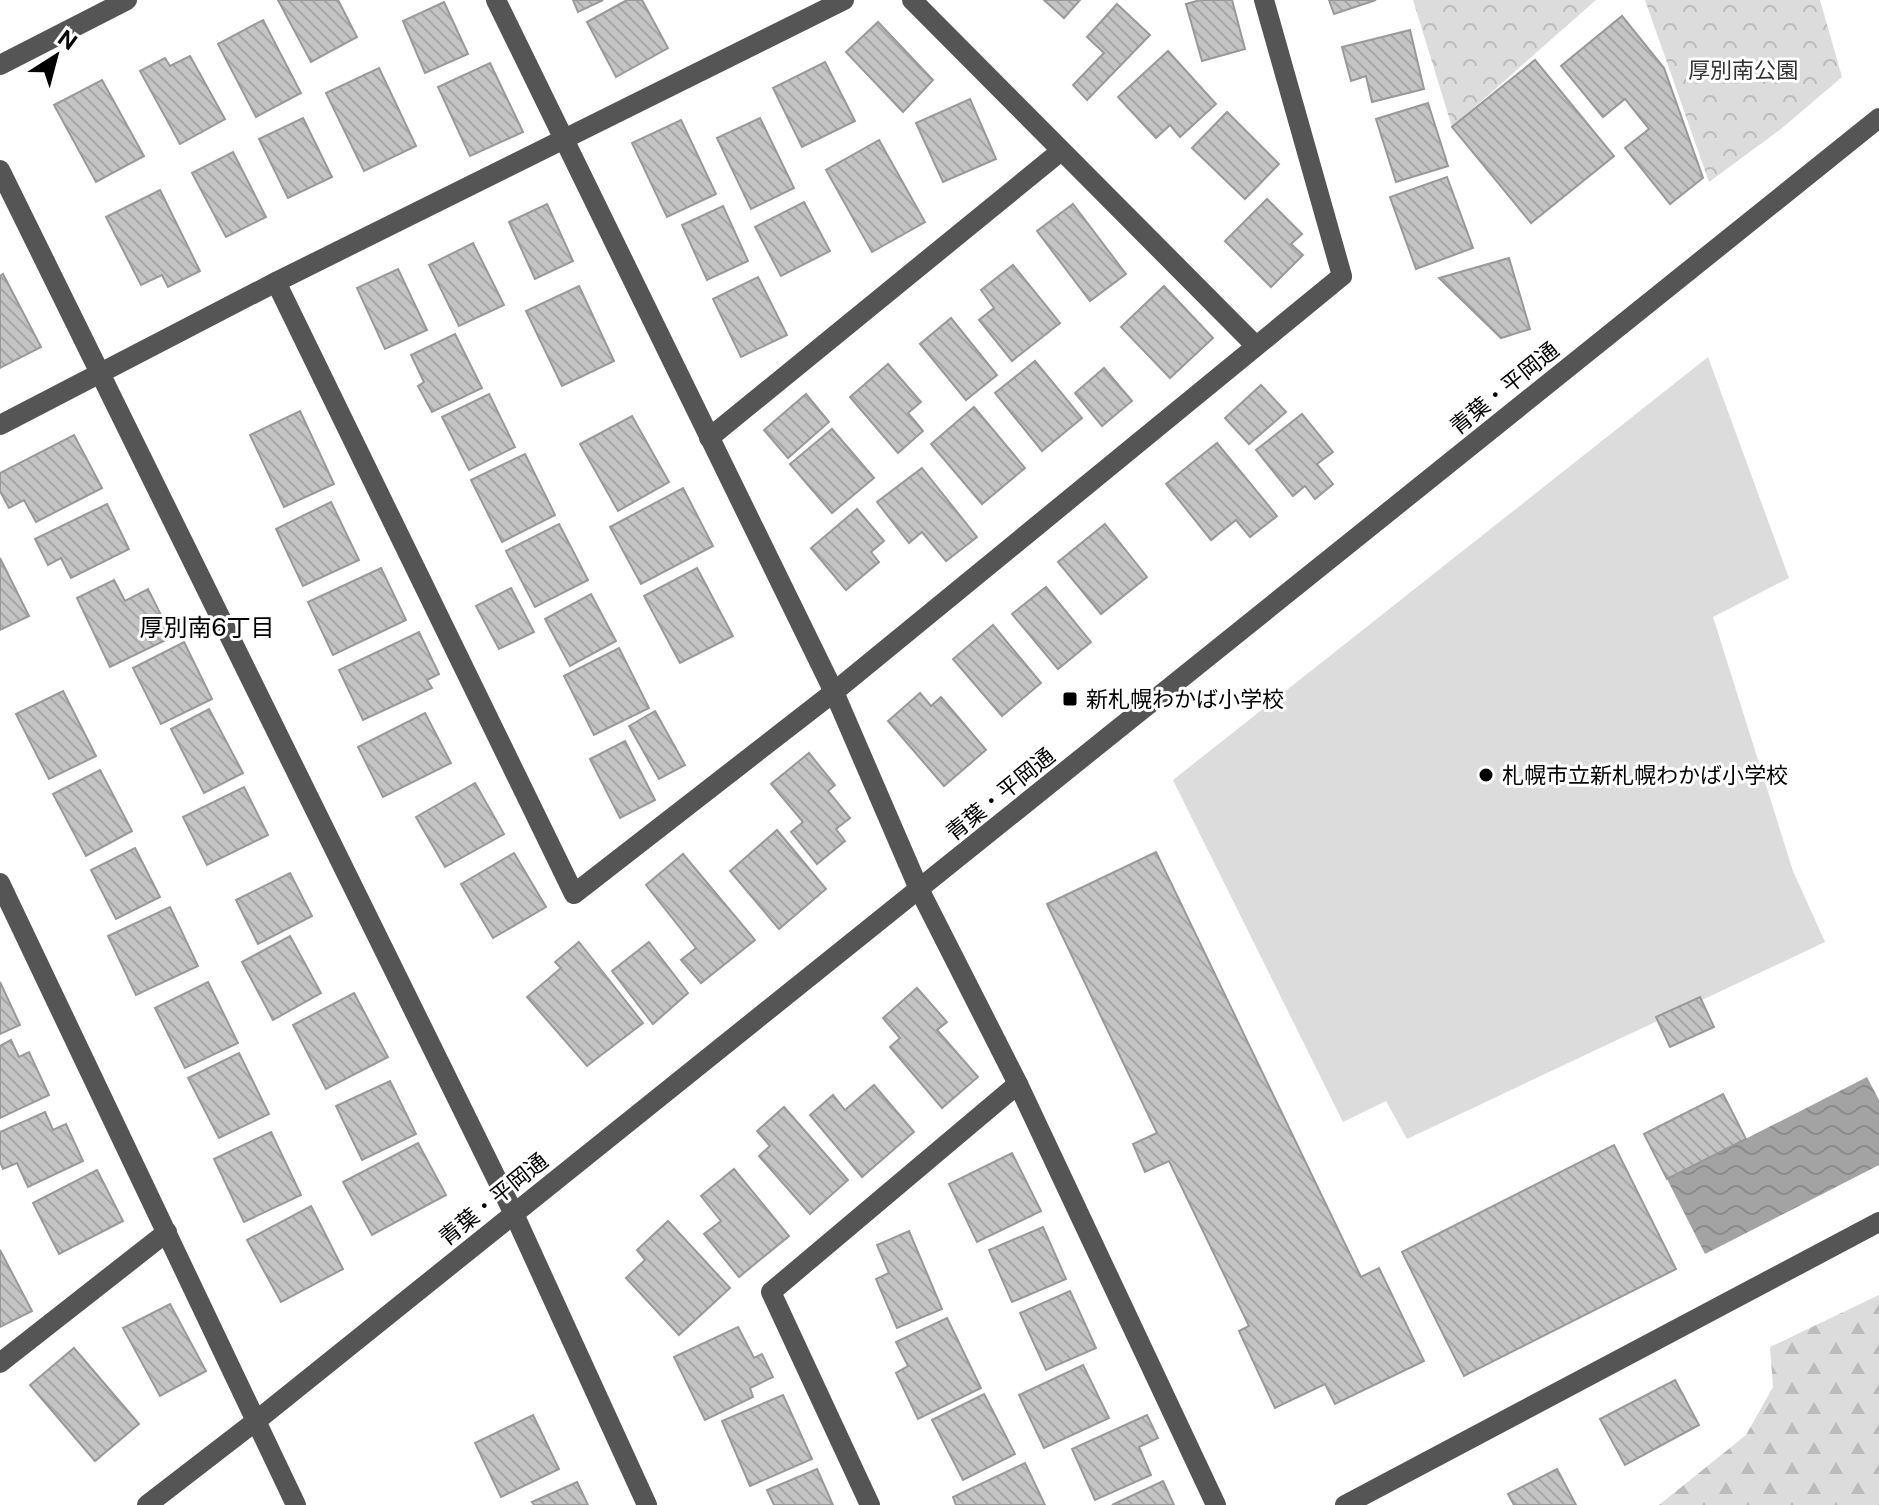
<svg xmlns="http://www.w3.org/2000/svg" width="1879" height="1505" viewBox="0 0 1879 1505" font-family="'Public Sans','Noto Sans JP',sans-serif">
<defs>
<pattern id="forest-firs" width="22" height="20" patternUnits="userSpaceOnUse" patternTransform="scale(2)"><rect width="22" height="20" fill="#dcdcdc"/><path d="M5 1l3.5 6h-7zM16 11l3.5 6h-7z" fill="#bbb"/></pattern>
<pattern id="park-crowns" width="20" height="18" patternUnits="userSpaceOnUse" patternTransform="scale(2)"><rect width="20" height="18" fill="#dcdcdc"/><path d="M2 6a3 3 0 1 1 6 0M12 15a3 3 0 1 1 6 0" fill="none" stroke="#bbb"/></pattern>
<pattern id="water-waves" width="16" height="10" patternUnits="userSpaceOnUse" patternTransform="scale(2)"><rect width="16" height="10" fill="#a3a3a3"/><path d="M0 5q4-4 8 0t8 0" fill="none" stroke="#8b8b8b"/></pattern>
<pattern id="building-back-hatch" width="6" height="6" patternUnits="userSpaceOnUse" patternTransform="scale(2)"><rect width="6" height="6" fill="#c4c4c4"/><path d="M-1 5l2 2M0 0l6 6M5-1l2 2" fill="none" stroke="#a7a7a7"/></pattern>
</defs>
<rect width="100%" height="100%" fill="#fff"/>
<polygon fill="url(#forest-firs)" points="1879,1295 1879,1505 1659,1505 1746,1435 1773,1387 1770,1347"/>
<g fill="url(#park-crowns)">
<polygon points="1413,0 1596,0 1452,127"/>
<polygon points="1645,0 1820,0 1842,77 1781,129 1709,182"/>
</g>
<polygon fill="#dcdcdc" points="1708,357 1789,578 1713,617 1793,871 1825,942 1407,1139 1386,1101 1343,1122 1173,780"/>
<polygon fill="url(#water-waves)" points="1867,1077 1879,1100 1879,1165 1705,1254 1667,1179"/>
<g fill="url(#building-back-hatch)" stroke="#999" stroke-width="2">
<polygon points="278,0 338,0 357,37 311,62"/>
<polygon points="573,0 603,0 578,12"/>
<polygon points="627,0 642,0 668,48 616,77 587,22"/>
<polygon points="1044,0 1080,0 1064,18"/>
<polygon points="1200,0 1232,0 1245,49 1202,61 1186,4"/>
<polygon points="1329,0 1376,0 1334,14"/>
<polygon points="444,2 468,54 425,73 403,21"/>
<polygon points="1117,4 1150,35 1087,100 1073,85 1104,53 1087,37"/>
<polygon points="1622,16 1664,68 1703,178 1670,204 1625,148 1649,129 1625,99 1603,117 1561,66"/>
<polygon points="263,20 301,93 256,117 218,44"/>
<polygon points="878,22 933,80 903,112 846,52"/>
<polygon points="1410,30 1424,89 1372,102 1366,76 1351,81 1342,47"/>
<polygon points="1168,51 1216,104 1180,137 1170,125 1156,138 1118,97"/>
<polygon points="190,56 225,119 180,144 140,71 165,58 170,66"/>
<polygon points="1535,60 1614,156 1531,223 1452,127"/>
<polygon points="825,62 855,121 802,147 773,88"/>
<polygon points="490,63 523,132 470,156 438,87"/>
<polygon points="379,68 416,146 364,171 326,93"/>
<polygon points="102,80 144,156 96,182 54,105"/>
<polygon points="970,99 996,159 943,182 916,123"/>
<polygon points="1428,103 1448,166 1396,182 1376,119"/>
<polygon points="1227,112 1279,164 1245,199 1192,148"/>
<polygon points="303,118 332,177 288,198 259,139"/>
<polygon points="760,118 794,188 751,209 717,138"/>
<polygon points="681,120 716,194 667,217 632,143"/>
<polygon points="879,140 925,222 872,252 826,170"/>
<polygon points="233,152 266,217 226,237 192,173"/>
<polygon points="1447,177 1473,248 1416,269 1390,197"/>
<polygon points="160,190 200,271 168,287 162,275 141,285 106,217"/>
<polygon points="1267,199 1302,234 1291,244 1303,255 1271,287 1225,241"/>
<polygon points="804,202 830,251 781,276 755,227"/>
<polygon points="547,204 573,261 535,279 509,222"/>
<polygon points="1073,204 1126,274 1090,301 1037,231"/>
<polygon points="723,206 748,261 707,280 682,225"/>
<polygon points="473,243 504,305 459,326 429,265"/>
<polygon points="1509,258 1530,329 1501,338 1439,278"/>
<polygon points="1013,265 1060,323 1012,361 979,320 994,308 981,290"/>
<polygon points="398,269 427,330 385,349 357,288"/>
<polygon points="3,274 41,347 0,368 0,276"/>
<polygon points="758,277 787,335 741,357 713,299"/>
<polygon points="579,286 614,361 562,386 526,311"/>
<polygon points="1164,286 1213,338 1170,378 1121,327"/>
<polygon points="951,318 997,375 966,400 920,344"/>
<polygon points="455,334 482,388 432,412 418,386 424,382 411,355"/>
<polygon points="1035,361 1082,418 1042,451 995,393"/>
<polygon points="888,364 921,402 908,413 923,431 898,453 850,397"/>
<polygon points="1104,368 1132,401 1102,426 1075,393"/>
<polygon points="1261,385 1286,412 1249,444 1225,418"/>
<polygon points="489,394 515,447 469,470 442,417"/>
<polygon points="806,394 829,422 788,458 764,430"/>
<polygon points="974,407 1025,468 982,504 931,444"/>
<polygon points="300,411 334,484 284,507 250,435"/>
<polygon points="1302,414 1333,452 1317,464 1333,484 1315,499 1305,486 1293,496 1256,450"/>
<polygon points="632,416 669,482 618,511 580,444"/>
<polygon points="832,429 874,478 832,513 790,464"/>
<polygon points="74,435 102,488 36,522 24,500 9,508 0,491 0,473"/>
<polygon points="1217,443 1277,516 1250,537 1236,520 1211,540 1166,484"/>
<polygon points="525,454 555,515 502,542 471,480"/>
<polygon points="922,468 977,537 946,561 922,532 909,543 877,502"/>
<polygon points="683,488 713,546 641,584 610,527"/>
<polygon points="331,502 359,560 303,586 276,529"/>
<polygon points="107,504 129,549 71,578 61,558 48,565 35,539"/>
<polygon points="857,509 884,541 871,552 879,562 846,590 811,548"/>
<polygon points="559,524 588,580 535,607 506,551"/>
<polygon points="1105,524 1147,577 1101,614 1058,562"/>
<polygon points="0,558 29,616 0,630"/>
<polygon points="381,568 406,620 333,655 308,602"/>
<polygon points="697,568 733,636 680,663 644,596"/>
<polygon points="114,580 125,601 148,589 172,637 110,667 77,598"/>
<polygon points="1046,587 1091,642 1058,669 1012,614"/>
<polygon points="511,588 534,632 499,649 476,606"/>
<polygon points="591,594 616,641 570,666 545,619"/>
<polygon points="993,625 1041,683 1002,716 953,659"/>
<polygon points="419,632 439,674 427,680 432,688 363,720 339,670"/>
<polygon points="184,642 212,699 161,724 133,668"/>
<polygon points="619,648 649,708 594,735 564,676"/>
<polygon points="63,691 96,756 49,779 16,714"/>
<polygon points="920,693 931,706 941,697 986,750 944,786 888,721"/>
<polygon points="209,709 243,773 204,793 171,729"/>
<polygon points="655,711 685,765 659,779 629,726"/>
<polygon points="425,713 451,763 383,797 358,747"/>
<polygon points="625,741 655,800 620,818 590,759"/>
<polygon points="809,753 835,785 828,791 850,818 836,829 845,841 817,864 791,832 803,822 771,784"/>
<polygon points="100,770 132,831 86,856 53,794"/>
<polygon points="475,783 504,834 445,867 416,817"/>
<polygon points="244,787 268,835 207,865 183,817"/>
<polygon points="777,830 826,889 779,929 730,871"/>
<polygon points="135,848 160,897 116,919 91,870"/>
<polygon points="1156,852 1361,1277 1379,1268 1424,1361 1335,1404 1325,1384 1275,1408 1239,1331 1249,1326 1169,1161 1145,1172 1133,1144 1157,1133 1047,904"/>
<polygon points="514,853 546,907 493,938 461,884"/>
<polygon points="683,854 755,940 701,983 681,960 696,948 646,885"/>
<polygon points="290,873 312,916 258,944 236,900"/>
<polygon points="170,907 198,966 136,995 108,936"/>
<polygon points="290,936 321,993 273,1020 242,962"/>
<polygon points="579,942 643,1023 587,1066 527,997 561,968 555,962"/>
<polygon points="649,942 688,993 653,1024 612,971"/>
<polygon points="0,982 20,1025 0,1034"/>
<polygon points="208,982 238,1043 185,1068 155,1008"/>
<polygon points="917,988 947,1022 937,1030 978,1077 942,1108 890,1047 900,1038 883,1018"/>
<polygon points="354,993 388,1057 326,1089 293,1025"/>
<polygon points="1700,997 1714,1027 1670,1047 1656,1017"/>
<polygon points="11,1040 19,1057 29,1052 49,1095 0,1118 0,1046"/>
<polygon points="239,1053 269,1114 219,1138 188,1078"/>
<polygon points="390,1081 416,1134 362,1160 336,1106"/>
<polygon points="874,1085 914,1132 862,1177 810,1115 833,1095 845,1110"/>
<polygon points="1723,1094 1746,1139 1667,1179 1644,1134"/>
<polygon points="784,1107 848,1180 810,1214 759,1156 770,1146 757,1131"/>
<polygon points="45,1112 53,1130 66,1124 83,1161 28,1187 17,1163 3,1169 0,1162 0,1132"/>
<polygon points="271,1132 301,1195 244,1222 214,1159"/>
<polygon points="418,1143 446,1195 372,1235 343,1182"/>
<polygon points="1614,1145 1676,1269 1464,1376 1402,1252"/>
<polygon points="1012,1153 1041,1211 977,1242 949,1184"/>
<polygon points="734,1169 789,1236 739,1277 704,1234 721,1221 701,1196"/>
<polygon points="97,1170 123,1221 59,1254 33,1203"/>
<polygon points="311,1206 343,1269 281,1302 247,1240"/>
<polygon points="668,1221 730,1288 679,1335 626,1278 645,1260 637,1250"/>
<polygon points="1043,1227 1066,1279 1012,1302 989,1250"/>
<polygon points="909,1231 942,1309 897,1328 876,1279 889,1273 877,1245"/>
<polygon points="0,1250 32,1311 0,1327"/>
<polygon points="1070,1291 1096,1348 1046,1370 1020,1313"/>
<polygon points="170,1304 206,1371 160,1396 123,1328"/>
<polygon points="947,1318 981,1388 918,1419 896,1373 908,1366 896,1342"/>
<polygon points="738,1327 754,1358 762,1354 773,1377 750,1388 753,1397 705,1420 674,1357"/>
<polygon points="74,1348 139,1424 95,1461 30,1385"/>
<polygon points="1083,1365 1109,1418 1044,1448 1019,1395"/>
<polygon points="1675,1380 1699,1425 1625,1465 1600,1419"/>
<polygon points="984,1394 1015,1454 963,1480 932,1420"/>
<polygon points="783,1395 812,1459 750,1486 722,1421"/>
<polygon points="533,1415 559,1469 501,1497 475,1443"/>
<polygon points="1147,1415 1158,1438 1139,1447 1151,1475 1095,1500 1072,1449"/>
<polygon points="1025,1463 1045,1505 956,1505 953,1497"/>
<polygon points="817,1469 833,1505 774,1505 767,1490"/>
<polygon points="1557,1469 1576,1505 1514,1505 1508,1494"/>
<polygon points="1163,1481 1174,1505 1112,1505"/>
<polygon points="577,1482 588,1505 534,1505 532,1502"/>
</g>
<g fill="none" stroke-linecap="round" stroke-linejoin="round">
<g stroke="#555" stroke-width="20">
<polyline points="496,0 834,692 919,889 1018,1084 1216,1505"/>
<polyline points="912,0 1256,346"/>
<polyline points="0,65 127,0"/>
<polyline points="0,170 514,1214 647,1505"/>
<polyline points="276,282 574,894 834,692 1342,276 1264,0"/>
<polyline points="0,425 276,282 844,0"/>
<polyline points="709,438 1061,151"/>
<polyline points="0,883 296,1505"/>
<polyline points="0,1363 167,1232"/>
<polyline points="147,1505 256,1421 1879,118"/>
<polyline points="870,1505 771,1292 1018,1084"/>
<polyline points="1345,1505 1879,1222"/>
</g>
</g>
<g fill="#000" stroke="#fff" stroke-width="3">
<rect x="1062" y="691" width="16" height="16" rx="4"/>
<circle cx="1486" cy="775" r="8"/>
</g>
<g text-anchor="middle" stroke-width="6" stroke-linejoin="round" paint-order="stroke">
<g font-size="22" fill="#333" stroke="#fff">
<text x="1743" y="78">厚別南公園</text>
</g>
<g font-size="22" fill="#000" stroke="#fff">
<text transform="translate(1504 388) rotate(-39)" y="8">青葉・平岡通</text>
<text transform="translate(1000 794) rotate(-39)" y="8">青葉・平岡通</text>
<text transform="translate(493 1199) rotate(-39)" y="8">青葉・平岡通</text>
</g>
<g font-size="22" fill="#000" stroke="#fff" text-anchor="start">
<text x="1086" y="707">新札幌わかば小学校</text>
<text x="1502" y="783">札幌市立新札幌わかば小学校</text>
</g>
<g font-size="24" fill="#000" stroke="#fff">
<text x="207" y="636">厚別南6丁目</text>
</g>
</g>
<g transform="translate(56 56) rotate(36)" stroke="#ffffff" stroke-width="6" paint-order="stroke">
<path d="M0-6L14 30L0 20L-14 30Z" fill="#000000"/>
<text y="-12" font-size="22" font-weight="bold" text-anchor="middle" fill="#000000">N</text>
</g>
</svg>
